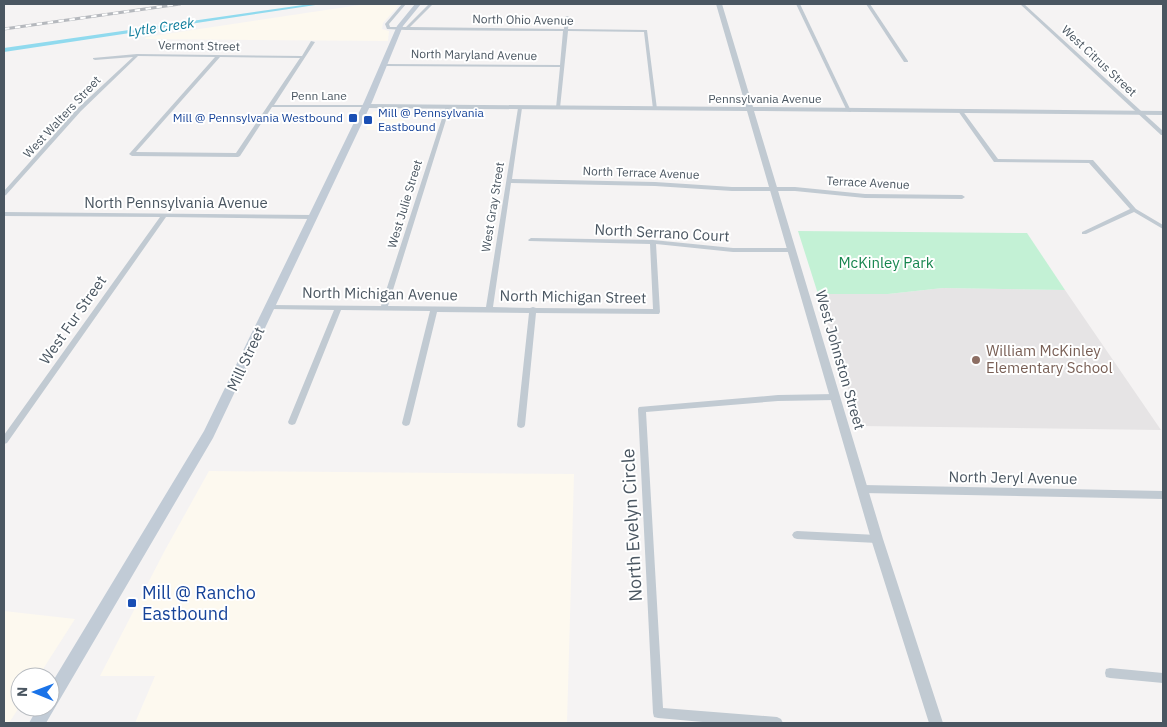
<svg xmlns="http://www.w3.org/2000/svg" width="1167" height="727" viewBox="0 0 1167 727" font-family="'IBM Plex Sans',sans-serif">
<rect width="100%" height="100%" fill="#f5f3f3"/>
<g fill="#fdf9ef">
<polygon points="366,4 400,4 383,23 382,29 389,31 388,41 145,39 146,37"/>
<polygon points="376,111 407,112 400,130 366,130 373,112"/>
<polygon points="209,471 574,474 567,723 135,723 155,676 100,676 164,552"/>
<polygon points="4,611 75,619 38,677 20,677 20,706 9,723 4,723"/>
</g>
<polygon fill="#e6e4e5" points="943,288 1065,290 1161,430 860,426 818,294 888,294"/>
<polygon fill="#c3f1d5" points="798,231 1027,233 1065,290 943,288 888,294 818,294"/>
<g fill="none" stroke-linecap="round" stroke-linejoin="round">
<polygon fill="#90daee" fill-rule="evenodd" points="310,4 322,4 4,52 4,48"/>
<g fill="#c1cad2" fill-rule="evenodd">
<polygon points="402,4 406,4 389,24 390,27 406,27 429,4 433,4 410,27 564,29 565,17 567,16 569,17 568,29 647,30 657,109 655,110 653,109 644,32 568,31 560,108 558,109 556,108 560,67 385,66 383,65 385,64 560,65 563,31 406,30 387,29 385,24"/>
<polygon points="796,4 800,4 851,111 851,112 847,111"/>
<polygon points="866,4 870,4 908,61 908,62 904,62"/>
<polygon points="1020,4 1024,4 1163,131 1163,135 1161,135"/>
<path d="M 311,41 L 315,42 L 274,105 L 369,105 L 369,107 L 272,107 L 240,156 L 238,157 L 132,156 L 129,154 L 130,153 L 215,57 L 138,56 L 81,111 L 6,195 L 4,196 L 4,191 L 77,109 L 133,57 L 95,60 L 93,59 L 93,58 L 137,54 L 302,56 ZM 220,57 L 300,58 L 236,153 L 136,152 Z"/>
<polygon points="446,106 450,107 388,306 486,307 518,108 520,107 522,108 512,179 655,182 732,187 795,187 865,194 962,195 965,197 962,199 865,198 795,191 732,191 655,186 511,183 493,307 530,308 533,307 536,308 653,309 650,244 529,241 528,240 531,238 653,240 733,248 792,248 795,250 792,252 733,252 656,244 660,312 659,314 536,313 525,425 524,427 521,428 518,427 517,425 529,313 437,312 410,423 409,425 406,426 403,425 402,423 430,311 341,310 296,422 295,424 292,425 289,424 288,422 334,310 270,309 267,307 270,305 381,306"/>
<polygon points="958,110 962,110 998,159 1093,160 1136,209 1163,225 1163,229 1134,212 1086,234 1082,234 1082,232 1130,209 1089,163 994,162 958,111"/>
<polygon points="4,212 313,215 316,217 313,219 166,217 7,443 4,444 4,435 160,217 4,216"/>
<polygon points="835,394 838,395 839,397 838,399 835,400 778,401 646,412 663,708 777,717 781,719 783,723 714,723 658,718 654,717 653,713 638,409 639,407 778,395"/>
<polygon points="863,485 1163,491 1163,499 863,493 860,492 859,489 860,486"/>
<polygon points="797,531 877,535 880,536 882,539 880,542 877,543 797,539 794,538 792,535 794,532"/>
<polygon points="1110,668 1163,673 1163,683 1110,678 1106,677 1105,673 1106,669"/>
</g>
<polygon fill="#c1cad2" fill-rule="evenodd" points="716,4 722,4 753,107 1163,111 1163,115 754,111 883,539 943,723 929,723 871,539 747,111 367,108 364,106 367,104 746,107"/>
<polygon fill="#c1cbd6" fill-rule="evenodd" points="415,4 421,4 403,26 372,102 213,438 46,723 29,723 38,707 50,707 50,686 204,431 364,102 397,26"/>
<g stroke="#b5b8bd" stroke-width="3">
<polyline id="rail" points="4,29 180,4"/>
</g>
<use href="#rail" stroke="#fff" stroke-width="2" stroke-dasharray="5.5" stroke-linecap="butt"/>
</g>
<g fill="#1a4fb4" stroke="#fff" stroke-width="2">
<rect x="348" y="113" width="10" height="10" rx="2.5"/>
<rect x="363" y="115" width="10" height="10" rx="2.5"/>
<rect x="127" y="598" width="10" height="10" rx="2.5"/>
</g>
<circle fill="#8d6e63" stroke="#fff" stroke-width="2" cx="976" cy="360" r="5"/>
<g text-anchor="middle" stroke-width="4" stroke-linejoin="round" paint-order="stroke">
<g font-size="12" fill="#4a5661" stroke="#fff">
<text transform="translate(523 20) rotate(1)" y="4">North Ohio Avenue</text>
<text transform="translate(199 46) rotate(1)" y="4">Vermont Street</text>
<text transform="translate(474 55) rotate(1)" y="4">North Maryland Avenue</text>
<text transform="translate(1099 61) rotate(43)" y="4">West Citrus Street</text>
<text x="319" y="100">Penn Lane</text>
<text x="765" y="103">Pennsylvania Avenue</text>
<text transform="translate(62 117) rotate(-47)" y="4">West Walters Street</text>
<text transform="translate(641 173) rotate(2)" y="4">North Terrace Avenue</text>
<text transform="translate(868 183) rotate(3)" y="4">Terrace Avenue</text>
<text transform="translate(405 204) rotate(-73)" y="4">West Julie Street</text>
<text transform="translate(493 207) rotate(-81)" y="4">West Gray Street</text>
</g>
<g font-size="12" fill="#164399" stroke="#fff" text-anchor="start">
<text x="378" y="117">Mill @ Pennsylvania<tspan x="378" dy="14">Eastbound</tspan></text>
<text x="343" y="122" text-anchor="end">Mill @ Pennsylvania Westbound</text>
</g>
<g font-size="14" font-style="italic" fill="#0c7c9b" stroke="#fff">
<text transform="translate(161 27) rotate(-8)" y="5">Lytle Creek</text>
</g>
<g font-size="15" fill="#4a5661" stroke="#fff">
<text x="176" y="208">North Pennsylvania Avenue</text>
<text transform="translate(662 233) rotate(3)" y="5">North Serrano Court</text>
<text transform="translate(380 294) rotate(1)" y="5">North Michigan Avenue</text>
<text transform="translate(573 297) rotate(1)" y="5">North Michigan Street</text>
<text transform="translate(73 320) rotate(-55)" y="5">West Fur Street</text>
<text transform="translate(246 359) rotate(-65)" y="5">Mill Street</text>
<text transform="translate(840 360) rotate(74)" y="5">West Johnston Street</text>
<text transform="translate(1013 478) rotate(1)" y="5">North Jeryl Avenue</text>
</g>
<g font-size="15" fill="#17864f" stroke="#fff">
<text x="886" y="268">McKinley Park</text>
</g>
<g font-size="15" fill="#785e54" stroke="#fff" text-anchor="start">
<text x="986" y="356">William McKinley<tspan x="986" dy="17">Elementary School</tspan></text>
</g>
<g font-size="18" fill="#4a5661" stroke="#fff">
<text transform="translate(632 525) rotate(-93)" y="6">North Evelyn Circle</text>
</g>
<g font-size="18" fill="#164399" stroke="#fff" text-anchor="start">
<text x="142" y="599">Mill @ Rancho<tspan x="142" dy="21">Eastbound</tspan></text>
</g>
</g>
<rect width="1167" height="727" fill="none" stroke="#4a5661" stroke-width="10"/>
<g transform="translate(35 692) rotate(271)"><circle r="24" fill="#ffffff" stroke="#b7bbc0"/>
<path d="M0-4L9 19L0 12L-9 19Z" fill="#1a73e8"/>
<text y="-8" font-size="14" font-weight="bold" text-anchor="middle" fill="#4a5661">N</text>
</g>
</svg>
